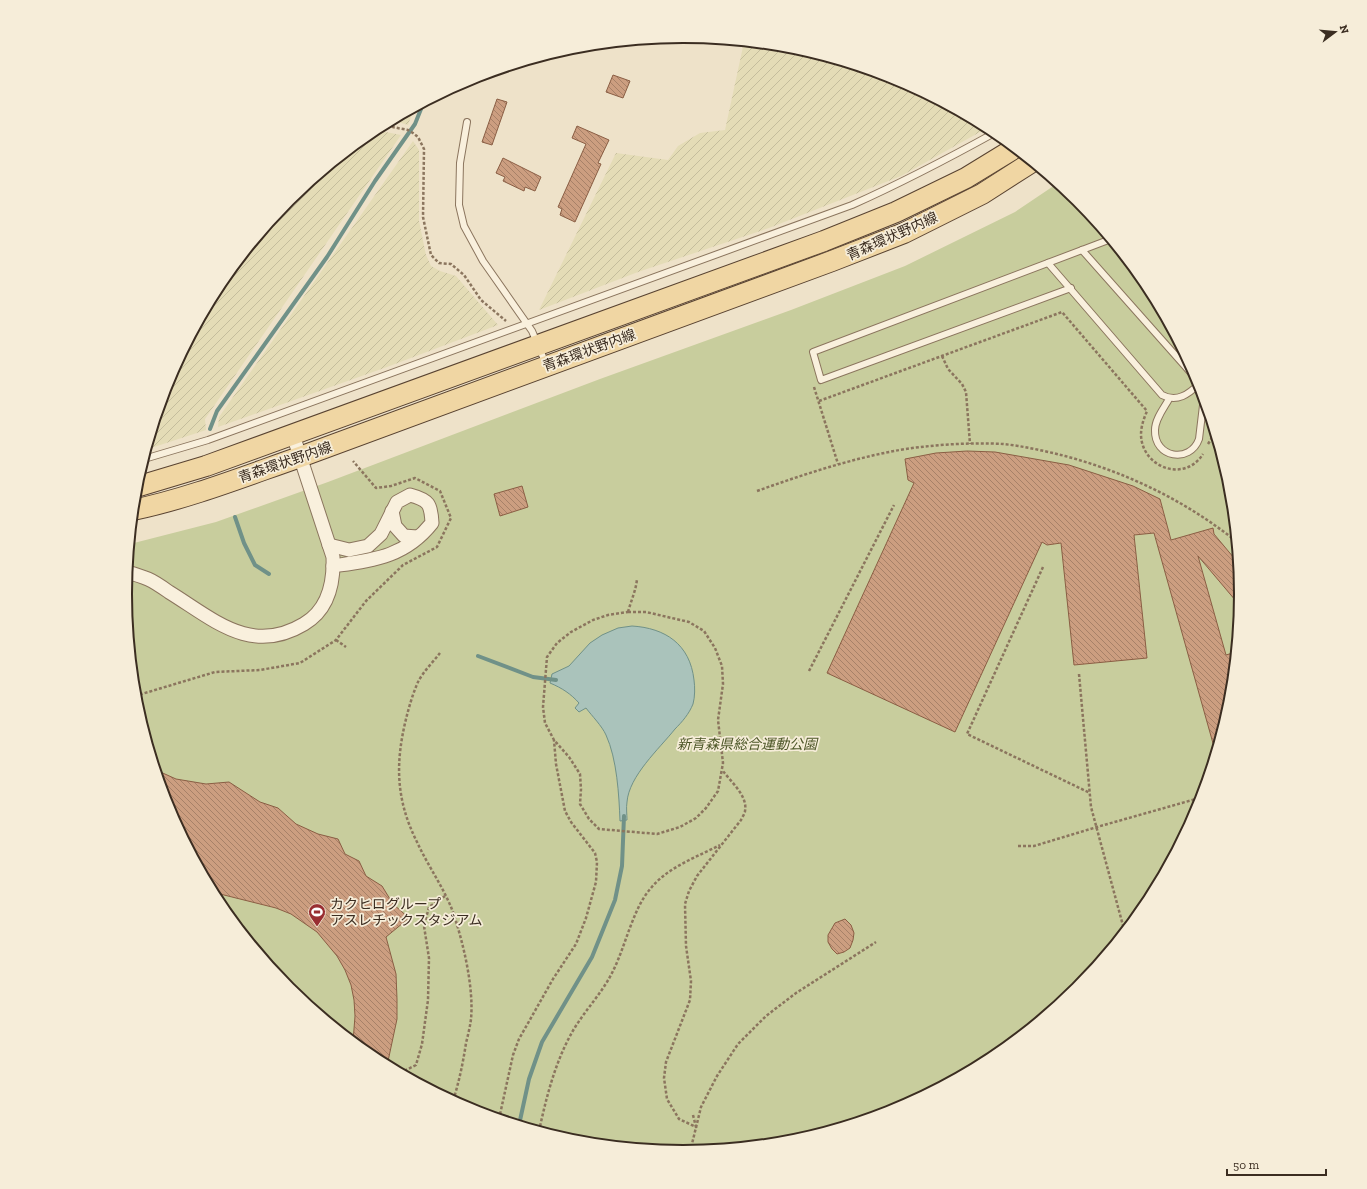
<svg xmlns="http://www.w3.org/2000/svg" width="1367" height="1189" viewBox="0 0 1367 1189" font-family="'Zilla Slab','Noto Sans JP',serif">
<defs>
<pattern id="farmland-furrows" width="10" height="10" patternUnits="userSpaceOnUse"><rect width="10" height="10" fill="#e4dcb6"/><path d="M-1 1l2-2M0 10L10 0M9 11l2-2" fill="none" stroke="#c4bd9c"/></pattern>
<pattern id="building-back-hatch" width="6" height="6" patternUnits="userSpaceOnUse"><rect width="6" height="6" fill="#cc9e80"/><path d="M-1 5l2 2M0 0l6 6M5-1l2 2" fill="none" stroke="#a78168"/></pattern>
</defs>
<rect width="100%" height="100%" fill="#eee2c9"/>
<g fill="url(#farmland-furrows)">
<polygon points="744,42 793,47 897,79 989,127 901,176 769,228 638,272 539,310 616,153 668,160 678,146 700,133 725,130"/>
<polygon points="414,108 408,125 392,120"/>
<polygon points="376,128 381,131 401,135 205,419 206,430 151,448 152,433 168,381 182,365 183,352 219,284 289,199"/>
<polygon points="413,141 419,150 419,221 426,255 431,266 440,271 456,276 498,325 387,367 218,427 219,417"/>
</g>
<polygon fill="#c8cd9d" points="1058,183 1079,200 1148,284 1200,381 1231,486 1242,595 1231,704 1199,808 1148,905 1078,990 994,1059 897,1111 792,1142 683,1153 574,1142 470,1110 373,1059 288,989 219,905 167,808 136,703 125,594 130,544 216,522 328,482 600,379 791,310 905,266 1015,212"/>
<path fill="#aac3bb" stroke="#709188" d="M 632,626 C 665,628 690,644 694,680 C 695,687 695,697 693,704 C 689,714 682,722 675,729 C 659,749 629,776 627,802 C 626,808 627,814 627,820 L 620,821 C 619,795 617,759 606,735 C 602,726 592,716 586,708 L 579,712 L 575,708 L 579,703 C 571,694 562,688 550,683 L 552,674 L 569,666 L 590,643 L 602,635 L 618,628 Z"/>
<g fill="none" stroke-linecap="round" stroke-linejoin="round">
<g stroke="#709188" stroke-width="4">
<polyline points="210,429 217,411 327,257 375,181 415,124 423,104"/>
<polyline points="235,517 244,543 255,565 269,574"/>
<polyline points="478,656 533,677 556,680"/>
<polyline points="519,1125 529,1079 542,1042 592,957 615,900 622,866 624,816"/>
</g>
</g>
<g fill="url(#building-back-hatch)" stroke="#8a5e44">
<polygon points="613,75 630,81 623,98 606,92"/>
<polygon points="497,99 507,102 492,145 482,142"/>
<polygon points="577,126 609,140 598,163 601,164 575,222 560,215 562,209 558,207 586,144 572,138"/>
<polygon points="503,158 541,177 535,191 525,187 524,191 503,181 505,177 496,173"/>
<polygon points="967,451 995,452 1069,465 1133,486 1160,499 1171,540 1213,528 1214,534 1239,564 1242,595 1241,607 1198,556 1226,655 1236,652 1231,704 1216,754 1154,533 1134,535 1147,658 1074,665 1061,543 1047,545 1042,542 955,732 827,673 914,483 908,480 905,459 936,453"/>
<polygon points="522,486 528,507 500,516 494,494"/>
<polygon points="156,770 176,779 206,784 229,782 260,802 278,808 296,824 318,834 338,839 345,854 359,861 366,876 382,886 393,904 409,918 386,937 396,974 397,999 397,1019 387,1066 373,1059 353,1042 355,1016 354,1000 351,985 345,970 337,956 317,932 291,914 276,908 212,892 167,808"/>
<polygon points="845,919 851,925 854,933 853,940 850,948 844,952 837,954 832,949 828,942 828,935 835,923"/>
</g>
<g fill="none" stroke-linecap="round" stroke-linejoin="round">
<g stroke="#8b755e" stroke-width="8">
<g id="service">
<polyline points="467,122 460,163 459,205 464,226 483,261 532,331 546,364"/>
<polyline points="1082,250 1200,383"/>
<path d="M 1048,263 L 1162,395 C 1177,403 1189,394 1200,383"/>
<polyline points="1071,288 821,380 813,352 1111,239"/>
<path d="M 1169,399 C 1164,408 1155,419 1155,430 C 1154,458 1190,464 1199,439 L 1204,397"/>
<path d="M 144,459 L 208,440 L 852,205 C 901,183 949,158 996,132"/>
</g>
</g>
<g stroke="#8b755e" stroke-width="15">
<g id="minor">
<polyline points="392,511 395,526 404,536 417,537"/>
<path d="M 329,545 L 349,550 L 368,546 L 381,534 L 397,502 L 410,495 C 429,500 431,504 432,523 C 405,557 374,560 333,566"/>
<path d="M 127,572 C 134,574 141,576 148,579 C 155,582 162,587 169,592 C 213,619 251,656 304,624 C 328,610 334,583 333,557 L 293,435"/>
</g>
</g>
<g stroke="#594331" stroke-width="22">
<g id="primary">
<polyline points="136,487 206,466 824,241 896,212 966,178 1015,148"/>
<path d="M 133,510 C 190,498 245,476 300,457 L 832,261 L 904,233 L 982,194 L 1032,162"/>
</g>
</g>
<g stroke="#8b755e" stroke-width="2.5" stroke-dasharray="3 2" stroke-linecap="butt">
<polyline points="382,125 408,130 413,133 418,137 424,149 423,217 431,255 439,263 451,264 464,275 481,300 506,321"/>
<polyline points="942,356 948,369 962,384 966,392 970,444"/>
<polyline points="814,387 838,464"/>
<path d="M 819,401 L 1062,312 L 1147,411 C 1144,418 1141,426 1141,435 C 1142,468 1185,483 1203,454"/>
<polyline points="1208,444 1215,433"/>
<path d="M 757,491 C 802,475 847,460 894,451 C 926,445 970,442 1003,444 C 1023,446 1045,451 1065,456 C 1128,473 1186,501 1237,542"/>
<polyline points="1043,567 967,734 1090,793"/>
<polygon points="628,612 646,612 689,622 704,631 715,648 722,666 723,684 718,720 723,763 718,791 706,808 696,818 680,827 657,834 599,829 589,819 580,804 581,789 580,774 569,757 554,740 545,723 543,707 547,657 557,643 571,632 593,620 608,615"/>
<path d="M 628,612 C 631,601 636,590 637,579"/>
<polyline points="336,640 346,647"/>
<path d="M 440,653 C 433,662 423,672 418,682 C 413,693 409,707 406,719 C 395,764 396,800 417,842 C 428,866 444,888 453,912 C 463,942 474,987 471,1019 C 470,1027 468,1035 466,1043 C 463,1063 459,1082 453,1101"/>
<polyline points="809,671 894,505"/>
<polyline points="1079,674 1091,807 1125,933"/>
<polyline points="135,696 215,672 260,670 300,663 336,640 366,601 403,565 437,547 451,518 440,491 415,478 391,486 376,488 353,461"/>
<polyline points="1018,846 1034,846 1097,827 1203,797"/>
<polyline points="400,1073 416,1065 422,1044 428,1000 429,958 424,926 429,907 445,896"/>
<path d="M 693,1115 L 696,1127 L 679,1119 L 667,1099 L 664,1078 L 666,1062 L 690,1000 L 691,981 L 686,946 L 685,904 L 689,891 L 697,876 L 741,820 C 742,817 745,814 745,811 C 748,796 731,782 723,771"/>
<polyline points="499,1119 513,1055 519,1039 553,979 576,944 586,918 596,882 597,862 595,853 571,822 565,811 556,764 554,740"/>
<path d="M 539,1131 C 546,1099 554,1066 570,1036 C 582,1013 602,994 613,971 C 626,945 633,908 651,888 C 668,867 697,857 720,845"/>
<polyline points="690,1152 701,1107 717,1076 738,1044 766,1016 796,993 876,942"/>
</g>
<use href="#service" stroke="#f9f0dd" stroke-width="6"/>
<use href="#minor" stroke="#f9f0dd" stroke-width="13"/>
<use href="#primary" stroke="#f0d6a3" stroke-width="20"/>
</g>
<defs>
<g id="stadium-pin" transform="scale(0.9)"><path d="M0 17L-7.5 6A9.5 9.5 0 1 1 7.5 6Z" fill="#992e32" stroke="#f6edd9"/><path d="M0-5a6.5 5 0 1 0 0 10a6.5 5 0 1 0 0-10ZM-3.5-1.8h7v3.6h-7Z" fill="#fff"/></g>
</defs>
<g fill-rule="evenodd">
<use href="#stadium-pin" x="317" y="912"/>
</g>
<g text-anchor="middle" stroke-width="3.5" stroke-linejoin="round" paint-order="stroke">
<g font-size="14" fill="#3b2d21" stroke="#f6edd9">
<text transform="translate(892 236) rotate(-24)" y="5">青森環状野内線</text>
<text transform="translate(589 350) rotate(-20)" y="5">青森環状野内線</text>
<text transform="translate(285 462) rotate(-19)" y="5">青森環状野内線</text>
</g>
<g font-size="14" font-style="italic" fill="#4d5728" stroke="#f6edd9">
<text x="747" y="749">新青森県総合運動公園</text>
</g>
<g font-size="14" fill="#3b2d21" stroke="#f6edd9" text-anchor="start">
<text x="330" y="909">カクヒログループ<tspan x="330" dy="16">アスレチックスタジアム</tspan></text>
</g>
</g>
<path d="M0 0H1367V1189H0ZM132 594a551 551 0 1 1 1102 0a551 551 0 1 1-1102 0Z" fill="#f6edd9" fill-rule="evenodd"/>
<path fill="none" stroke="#3b2d21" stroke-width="2" d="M132 594a551 551 0 1 1 1102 0a551 551 0 1 1-1102 0Z"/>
<g transform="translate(1335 32) rotate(74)" stroke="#f6edd9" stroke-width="3" paint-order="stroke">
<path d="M0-3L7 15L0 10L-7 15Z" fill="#3b2d21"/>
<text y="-6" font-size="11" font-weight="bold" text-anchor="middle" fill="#3b2d21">N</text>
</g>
<path d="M1227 1169v6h99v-6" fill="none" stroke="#3b2d21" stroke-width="2"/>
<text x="1233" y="1169" font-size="12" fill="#3b2d21" stroke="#f6edd9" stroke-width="3" paint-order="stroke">50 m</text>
</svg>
